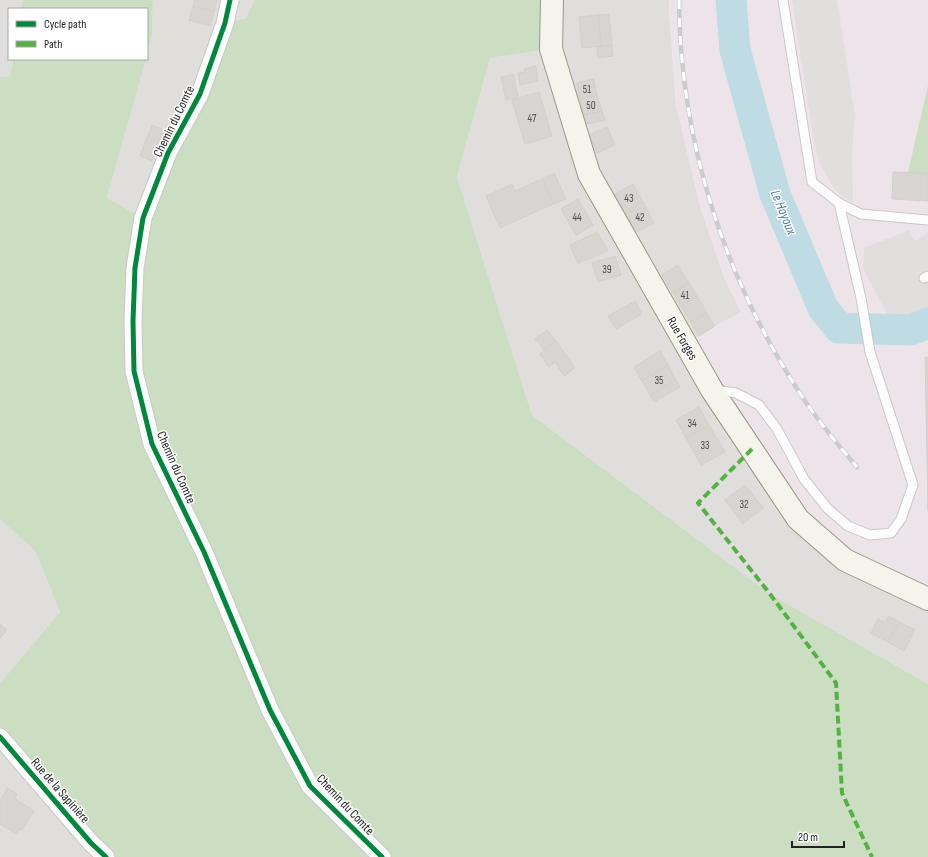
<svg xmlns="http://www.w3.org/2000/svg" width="928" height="857" viewBox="0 0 928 857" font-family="'Sofia Sans Condensed',sans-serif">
<rect width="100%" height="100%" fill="#f0eeeb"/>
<g fill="#dfdedc">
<polygon points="0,0 23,0 21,9 9,9 9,59 13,59 10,77 0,77"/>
<polygon points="153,0 230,0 143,218 107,198 152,37"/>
<polygon points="552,0 669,0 669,10 676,105 700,206 725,280 741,312 686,343 928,599 928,684 770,594 532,415 457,177 490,58 551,49"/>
<polygon points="0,519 36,552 60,612 0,683"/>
<polygon points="0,737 106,857 0,857"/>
</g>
<polygon fill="#ede4e9" points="669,0 928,0 928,85 908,172 928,172 928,599 798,519 686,343 741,312 725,280 700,206 676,105 669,10"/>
<g fill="#cbdec1">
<polygon points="23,0 153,0 152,37 147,55 147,9 21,9"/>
<polygon points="254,0 552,0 551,49 490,58 457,177 532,415 770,594 928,684 928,857 106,857 0,737 0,683 60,612 36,552 0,519 0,77 10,77 13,59 146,59 107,198 143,218 225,23 246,18"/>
<polygon points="928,85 928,173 908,172"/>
</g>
<g fill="#e0dfde">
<polygon points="230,0 254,0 246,18 225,23"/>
<polygon points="792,0 837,0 855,115 852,152 853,202 842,197 831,184 819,162 813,137"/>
<polygon points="909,230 915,241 928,233 928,313 901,323 891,321 863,269 864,248"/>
</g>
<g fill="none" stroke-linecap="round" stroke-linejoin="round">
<polyline stroke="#bfdbe3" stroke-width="31" points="731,0 735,50 775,194 823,308 839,328 911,330 928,323"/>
</g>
<g fill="#d7d4d2" stroke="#d3d0cc">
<polygon points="195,0 217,0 214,12 193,6"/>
<polygon points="193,6 214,12 210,26 189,20"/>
<polygon points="609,14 612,45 601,46 598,15"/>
<polygon points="598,15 601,46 582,48 579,17"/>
<polygon points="612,45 613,56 598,58 597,47"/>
<polygon points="536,66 538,81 520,85 518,73 525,72 524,69"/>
<polygon points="513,74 518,97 506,100 501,77"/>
<polygon points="594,79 597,96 580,99 576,83"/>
<polygon points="539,92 552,136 525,144 512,100"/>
<polygon points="597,96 602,111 584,115 580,99"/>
<polygon points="602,111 605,120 587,124 584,115"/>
<polygon points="152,125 164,130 152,161 140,156"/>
<polygon points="607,127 615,145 597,153 589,135"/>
<polygon points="893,172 928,173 928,201 892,199"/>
<polygon points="554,173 566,199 553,204 542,179"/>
<polygon points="542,179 553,204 500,228 486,196 512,184 515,191"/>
<polygon points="633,184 643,202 625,212 615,194"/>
<polygon points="578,199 593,225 576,235 561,209"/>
<polygon points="643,202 654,223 636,232 625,212"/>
<polygon points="597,232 608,251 578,263 570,245"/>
<polygon points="615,256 621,275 598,282 592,263"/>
<polygon points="678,265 689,283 673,293 662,275"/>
<polygon points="689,283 697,296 681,306 673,293"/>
<polygon points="697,296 707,313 691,322 681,306"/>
<polygon points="635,301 642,314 616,329 608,316"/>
<polygon points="707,313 715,326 699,336 691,322"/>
<polygon points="547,330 556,341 544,350 535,339"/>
<polygon points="556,341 575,368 564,376 555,362 549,367 540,354"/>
<polygon points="660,351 668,365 642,381 634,367"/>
<polygon points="925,357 928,357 928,511"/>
<polygon points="668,365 676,380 650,395 642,381"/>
<polygon points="676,380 680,387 654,402 650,395"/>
<polygon points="699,407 709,425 686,438 676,420"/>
<polygon points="709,425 725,452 701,465 686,438"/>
<polygon points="745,485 763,508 743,524 725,500"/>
<polygon points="889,616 899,622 888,642 871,633 878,619 885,623"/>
<polygon points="899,622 915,630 904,651 888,642"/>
<polygon points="0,624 7,630 0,638"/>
<polygon points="7,788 17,794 15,799 34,811 22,830 19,829 16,834 0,824 0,801"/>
</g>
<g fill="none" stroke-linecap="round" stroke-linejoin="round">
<g stroke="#c9c8c7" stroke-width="11">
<g id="lane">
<polyline points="839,203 861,214 928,220"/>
<polyline points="924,278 928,276"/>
<polyline points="715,390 736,393 759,405 777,429 804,479 828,509 848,526 870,535 891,533 901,519 913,485 870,352 861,298 839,203 812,182 783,0"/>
</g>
</g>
<g stroke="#c9c8c7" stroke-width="19">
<g id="street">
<polyline points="230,0 225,23 200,94 168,153 143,218 135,268 133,321 134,371 152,444 204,552 270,710 310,786 382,857"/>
<polyline points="0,737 91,843 106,857"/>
</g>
</g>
<g stroke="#999a82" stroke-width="24">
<polyline id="secondary" points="552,0 551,49 589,174 712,390 798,519 845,560 928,599"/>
</g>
<use href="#lane" stroke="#fdfcfc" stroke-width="9"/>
<use href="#street" stroke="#fdfcfc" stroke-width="17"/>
<use href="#secondary" stroke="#f4f4ed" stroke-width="22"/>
<g stroke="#ccc" stroke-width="4.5">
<path id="rail" d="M 679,0 C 680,142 725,280 803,398 C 819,422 838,445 857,467"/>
</g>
<use href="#rail" stroke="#fff" stroke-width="3" stroke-dasharray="9" stroke-linecap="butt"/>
<polyline stroke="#55b145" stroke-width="4" stroke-dasharray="8 4" stroke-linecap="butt" points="752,449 698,503 770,594 836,683 842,793 872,857"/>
<g stroke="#fff" stroke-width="8">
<g id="cycleway">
<polyline points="230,0 225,23 200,94 168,153 143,218 135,268 133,321 134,371 152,444 204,552 270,710 310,786 382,857"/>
<polyline points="0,737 91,843 106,857"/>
</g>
</g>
<use href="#cycleway" stroke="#00873e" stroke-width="5"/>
</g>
<g text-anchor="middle" stroke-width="3" stroke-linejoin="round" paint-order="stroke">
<g font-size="11" fill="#4f4e4e">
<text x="587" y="93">51</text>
<text x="591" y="109">50</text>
<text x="532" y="122">47</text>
<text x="629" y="202">43</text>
<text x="577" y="221">44</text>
<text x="640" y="221">42</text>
<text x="607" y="273">39</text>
<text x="685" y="299">41</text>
<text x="659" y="384">35</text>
<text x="692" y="427">34</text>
<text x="705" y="449">33</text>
<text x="744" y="508">32</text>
</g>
<g font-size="13" fill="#222" stroke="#fff">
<text transform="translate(173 121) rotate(-64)" y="5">Chemin du Comte</text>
<text transform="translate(683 338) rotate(60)" y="5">Rue Forges</text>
<text transform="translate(177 467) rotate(66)" y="5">Chemin du Comte</text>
<text transform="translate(61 790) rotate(49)" y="5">Rue de la Sapinière</text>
<text transform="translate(346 804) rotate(47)" y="5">Chemin du Comte</text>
</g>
<g font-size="14" font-style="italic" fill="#4a7aab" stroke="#fff">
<text transform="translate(784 212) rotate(68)" y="5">Le Hoyoux</text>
</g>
</g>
<rect x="8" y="8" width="140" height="52" fill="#ffffff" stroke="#a7a7a7"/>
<rect x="16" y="21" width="20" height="6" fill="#00873e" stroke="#a7a7a7"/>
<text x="44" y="28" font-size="12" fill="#222222">Cycle path</text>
<rect x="16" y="41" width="20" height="6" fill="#55b145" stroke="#a7a7a7"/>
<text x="44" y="48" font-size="12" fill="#222222">Path</text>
<path d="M792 841v6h52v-6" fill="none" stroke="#222222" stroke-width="2"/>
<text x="798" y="841" font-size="12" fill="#222222" stroke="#ffffff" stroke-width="3" paint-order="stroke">20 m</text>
</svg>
